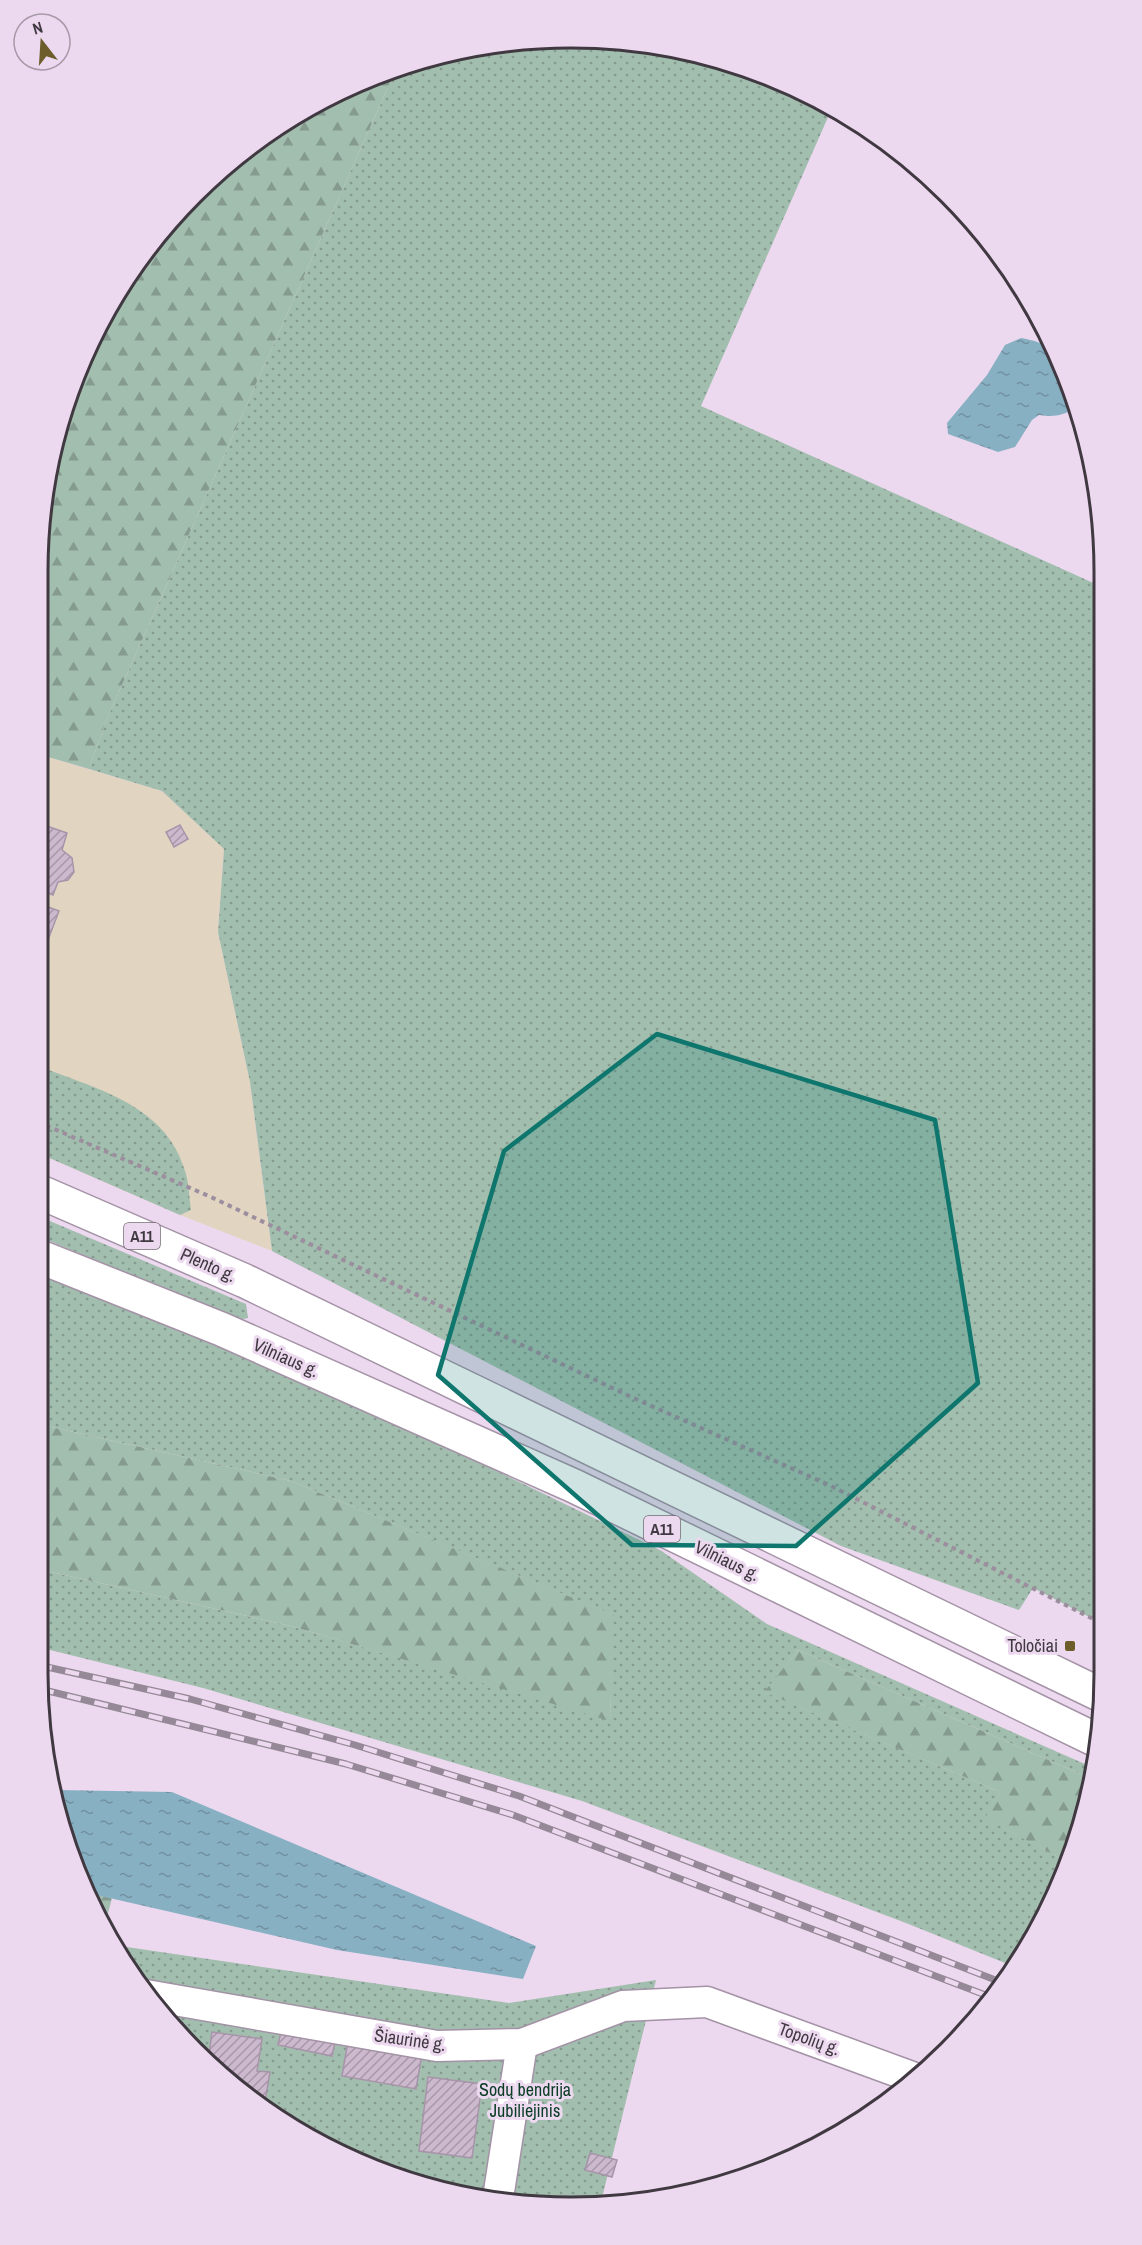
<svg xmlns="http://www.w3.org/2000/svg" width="1142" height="2245" viewBox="0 0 1142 2245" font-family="'Archivo Narrow',sans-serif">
<defs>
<pattern id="grass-dots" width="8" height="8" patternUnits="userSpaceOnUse" patternTransform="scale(1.5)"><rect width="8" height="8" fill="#a2beae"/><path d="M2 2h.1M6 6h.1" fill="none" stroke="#859b8f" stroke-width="1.8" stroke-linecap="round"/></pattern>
<pattern id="forest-firs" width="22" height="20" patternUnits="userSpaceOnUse" patternTransform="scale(1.5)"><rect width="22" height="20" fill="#a2beae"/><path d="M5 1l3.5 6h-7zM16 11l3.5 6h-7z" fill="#859b8f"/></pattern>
<pattern id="water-ripples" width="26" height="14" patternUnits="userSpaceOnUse" patternTransform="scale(1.5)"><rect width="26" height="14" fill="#88b0c3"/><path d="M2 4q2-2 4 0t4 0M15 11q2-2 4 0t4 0" fill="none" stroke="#7190a0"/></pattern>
<pattern id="building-hatch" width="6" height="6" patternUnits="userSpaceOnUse" patternTransform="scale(1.5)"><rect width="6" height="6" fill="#ccb9ce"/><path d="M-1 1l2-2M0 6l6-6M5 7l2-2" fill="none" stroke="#a797a9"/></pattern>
</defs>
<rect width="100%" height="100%" fill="#edd9ef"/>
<polygon fill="#e1d5c1" points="38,754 162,791 224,849 218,932 250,1082 272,1251 180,1215 38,1153"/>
<g fill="url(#grass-dots)">
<polygon points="606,39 709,56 807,92 832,108 701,406 1100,586 1103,1624 1033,1588 1019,1610 841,1546 272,1251 250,1082 218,932 224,849 162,791 89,769 106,721 397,67 501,42"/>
<path d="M 38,1066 C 94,1088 164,1104 184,1168 C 189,1181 189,1196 191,1210 L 180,1215 L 38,1153 Z"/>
<polygon points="38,1216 246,1304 248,1318 238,1320 38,1236"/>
<polygon points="38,1270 260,1362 480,1463 660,1550 767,1624 1094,1768 1092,1779 798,1650 765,1692 1000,1792 986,1818 1067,1862 1050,1910 1010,1965 906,1923 582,1801 203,1688 38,1647 38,1569 291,1626 610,1720 613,1615 291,1481 38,1424"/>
<polygon points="120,1946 509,2003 656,1980 601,2202 467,2197 304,2136 219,2075 148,1999"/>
</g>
<g fill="url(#forest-firs)">
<polygon points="397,67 106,721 89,769 38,754 39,536 56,433 92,335 148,247 219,170 304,109"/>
<polygon points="38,1424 291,1481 614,1615 610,1721 291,1626 38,1569"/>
<polygon points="798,1650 1092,1779 1086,1812 1067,1862 985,1818 1000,1792 764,1692"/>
<polygon points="92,1894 112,1898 106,1921"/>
</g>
<g fill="url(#water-ripples)">
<path d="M 1021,338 C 1067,346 1064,367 1075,408 C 1063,416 1053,417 1039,415 L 1032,420 L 1015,447 L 998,452 L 948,434 L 947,423 L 987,375 L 1005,345 Z"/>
<polygon points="57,1790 172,1792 536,1946 523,1979 337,1950 92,1894 66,1846"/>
</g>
<g fill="url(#building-hatch)" stroke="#a794a9" stroke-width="1.5">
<polygon points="38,823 67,833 62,850 72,858 74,872 68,880 58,882 53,895 38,889"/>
<polygon points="180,825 188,839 174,847 166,832"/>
<polygon points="38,889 44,892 40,904 59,911 38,966"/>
<polygon points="282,2027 336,2038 332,2056 278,2045"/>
<polygon points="212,2032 262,2039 257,2071 270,2072 264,2107 219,2075 208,2063"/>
<polygon points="348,2041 422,2054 416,2089 342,2076"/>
<polygon points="428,2077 482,2084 472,2158 419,2151"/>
<polygon points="590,2153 617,2160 612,2177 585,2170"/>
<polygon points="433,2182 476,2192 475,2197 467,2197"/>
</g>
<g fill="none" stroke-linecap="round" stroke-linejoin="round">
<g stroke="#a492a6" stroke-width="33">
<g id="street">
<polyline points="146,1995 437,2046 522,2044 623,2006 707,2002 912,2077"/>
<polyline points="498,2198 522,2044"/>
</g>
</g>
<g stroke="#a492a6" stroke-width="36">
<g id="highway">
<polyline points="38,1191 245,1281 1103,1696"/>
<polyline points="38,1256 221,1329 574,1486 1098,1741"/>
</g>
</g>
<polyline stroke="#9c8e9e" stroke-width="4" stroke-dasharray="4.5 4.5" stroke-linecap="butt" points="38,1122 211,1197 627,1395 829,1485 1103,1624"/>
<use href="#street" stroke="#fff" stroke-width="30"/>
<use href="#highway" stroke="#fff" stroke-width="33"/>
<g stroke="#958897" stroke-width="7">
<g id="rail">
<polyline points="38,1665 190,1699 355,1745 519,1796 998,1981"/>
<polyline points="40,1689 346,1764 513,1815 988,1996"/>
</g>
</g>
<use href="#rail" stroke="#edd9ef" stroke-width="4.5" stroke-dasharray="14" stroke-linecap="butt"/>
</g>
<path fill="#0f766e" fill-opacity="0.2" stroke="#0f766e" stroke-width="4.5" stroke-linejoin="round" d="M 657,1034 L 935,1120 L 978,1383 L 796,1546 L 632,1545 L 438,1375 L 504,1151 Z"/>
<rect fill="#6d5d2b" stroke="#edd9ef" stroke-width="2" x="1064" y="1640" width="12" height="12" rx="3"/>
<g text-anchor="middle" stroke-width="6" stroke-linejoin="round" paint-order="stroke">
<g fill="#edd9ef" stroke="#746975" stroke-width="1.5">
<rect x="124" y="1223" width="36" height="26" rx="4.5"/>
<rect x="644" y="1516" width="36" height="26" rx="4.5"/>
</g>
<g font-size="16" font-weight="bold" fill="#403941">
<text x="142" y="1242">A11</text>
<text x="662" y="1535">A11</text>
</g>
<g font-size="18" fill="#403941" stroke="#edd9ef">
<text transform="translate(208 1265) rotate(24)" y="6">Plento g.</text>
<text transform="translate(286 1358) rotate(24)" y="6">Vilniaus g.</text>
<text transform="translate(727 1561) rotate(26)" y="6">Vilniaus g.</text>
<text transform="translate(809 2039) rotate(20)" y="6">Topolių g.</text>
<text transform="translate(410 2040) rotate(8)" y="6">Šiaurinė g.</text>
</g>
<g font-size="18" fill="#403941" stroke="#edd9ef" text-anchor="end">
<text x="1058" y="1652">Toločiai</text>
</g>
<g font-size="18" fill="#0b3c26" stroke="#edd9ef">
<text x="525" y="2096">Sodų bendrija<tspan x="525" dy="21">Jubiliejinis</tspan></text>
</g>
</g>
<path d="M0 0H1142V2245H0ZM571 48H571A523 523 0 0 1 1094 571V1674A523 523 0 0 1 571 2197H571A523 523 0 0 1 48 1674V571A523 523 0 0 1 571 48Z" fill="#edd9ef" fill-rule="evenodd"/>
<path fill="none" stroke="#403941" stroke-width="3" d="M571 48H571A523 523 0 0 1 1094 571V1674A523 523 0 0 1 571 2197H571A523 523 0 0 1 48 1674V571A523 523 0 0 1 571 48Z"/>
<g transform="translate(42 42) rotate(343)"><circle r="28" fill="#edd9ef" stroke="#a899a9" stroke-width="1.5"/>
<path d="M0-4.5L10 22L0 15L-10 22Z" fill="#6d5d2b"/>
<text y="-9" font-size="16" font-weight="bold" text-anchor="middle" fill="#403941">N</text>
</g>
</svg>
